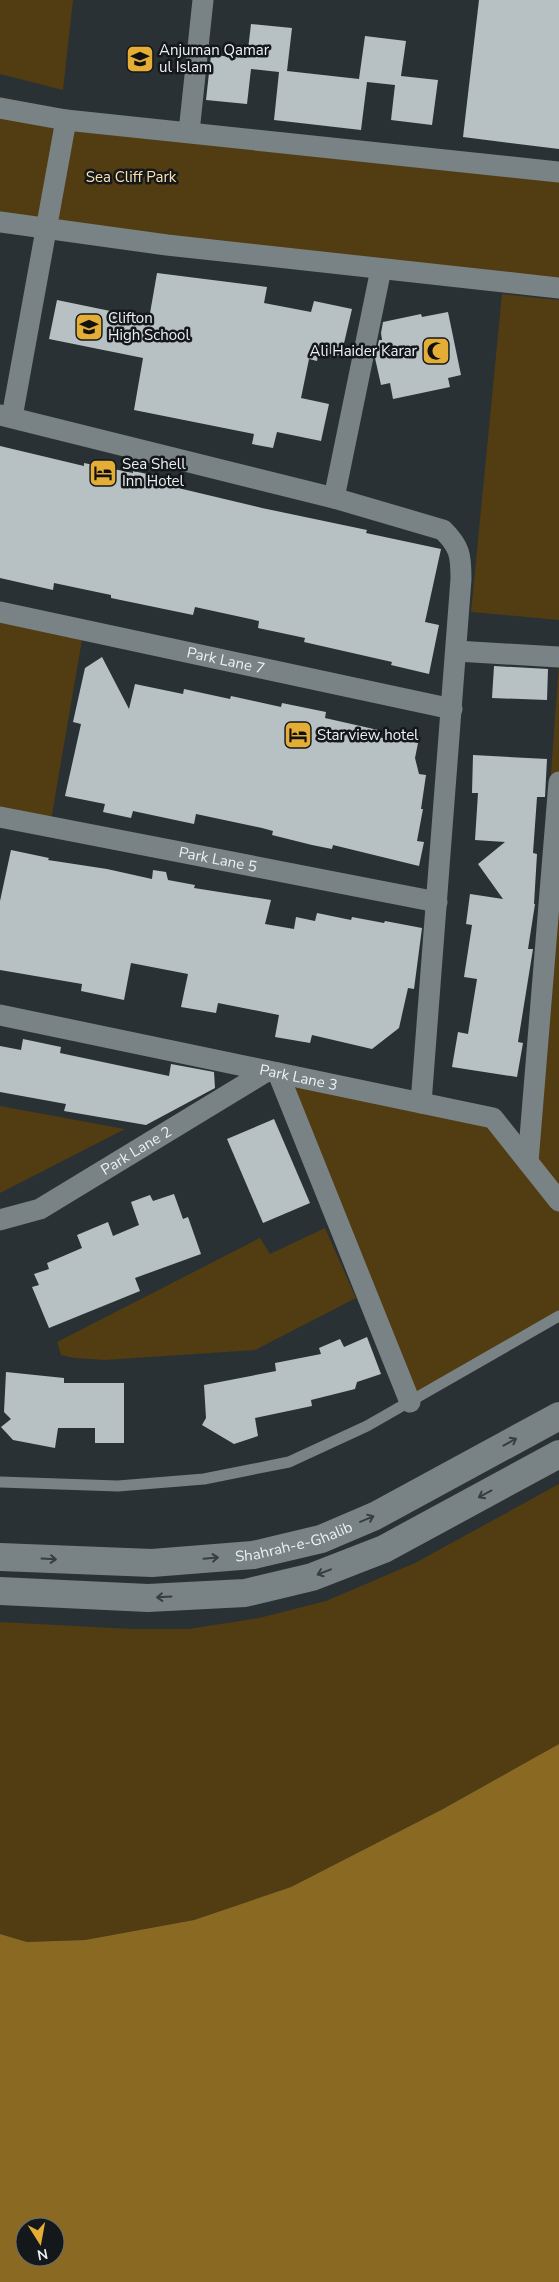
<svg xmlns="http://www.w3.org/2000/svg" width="559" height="2282" viewBox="0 0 559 2282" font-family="'Nunito Sans',sans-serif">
<rect width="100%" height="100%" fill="#293134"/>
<g fill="#513d11">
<polygon points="0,0 73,0 63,90 0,74"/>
<polygon points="0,97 62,110 559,174 559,288 0,219"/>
<polygon points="502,294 559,300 559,620 471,612"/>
<polygon points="0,612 84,628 50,826 0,817"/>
<polygon points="559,664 559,1316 416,1398 284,1074 493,1118 523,1155"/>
<polygon points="0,1106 125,1129 0,1193"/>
<polygon points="325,1228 356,1298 255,1350 105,1360 74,1358 61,1355 57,1342 260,1238 270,1254"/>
<polygon points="559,1484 559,1744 443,1809 291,1887 194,1920 85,1940 27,1942 0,1934 0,1622 131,1629 188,1629 259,1618 326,1601 415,1563"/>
</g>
<path fill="#8a6923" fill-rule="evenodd" d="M 559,1744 L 559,2282 L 0,2282 L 0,1934 L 27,1942 L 85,1940 L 194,1920 L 291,1887 L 443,1809 ZM 25,2227 L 55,2227 L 55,2257 L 25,2257 Z"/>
<g fill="#b7c1c4">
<polygon points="479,0 559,0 559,149 463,137"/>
<polygon points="251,24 292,28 287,71 359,79 365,36 406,41 401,76 438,80 432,125 391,120 395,85 367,82 361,130 274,120 279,72 251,69 247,104 206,100 211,55 247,58"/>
<polygon points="157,273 267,287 264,303 311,312 314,301 352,309 341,356 319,352 317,361 309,359 301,398 329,404 321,441 277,432 273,448 252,444 254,434 134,410 143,358 49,339 57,300 149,319"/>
<polygon points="448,312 461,375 448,378 450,387 393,399 390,383 381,385 375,358 379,340 382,340 381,333 383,322 421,314 422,317"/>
<polygon points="0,446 84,466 84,463 133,473 133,471 176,480 174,487 262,508 367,530 366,533 441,549 425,622 439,625 429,674 391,665 392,662 304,642 305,638 258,628 259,621 195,607 193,615 111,598 111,595 54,583 53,590 0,578"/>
<polygon points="102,657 129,709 135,684 183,694 184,689 230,699 231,696 281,707 282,703 326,712 325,718 378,730 376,737 418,743 415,758 419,774 426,775 421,809 423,809 417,841 424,842 419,866 333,845 332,849 312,845 272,835 273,831 262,828 196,814 194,824 133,811 131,818 103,812 105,804 65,796 81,724 73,722 85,668"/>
<polygon points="494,666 548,669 547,700 492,698"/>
<polygon points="473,755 547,759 545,797 537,797 533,853 537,854 534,904 535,904 528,949 533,949 518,1042 523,1043 517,1077 452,1067 458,1032 468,1034 477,979 464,977 472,925 466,924 470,894 503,899 478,864 505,842 475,840 478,793 472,793"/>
<polygon points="11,850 49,858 48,860 107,869 152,879 153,870 166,872 168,880 195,885 194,888 271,900 265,924 294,929 296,917 315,921 317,913 351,920 352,917 384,923 385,921 422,928 414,989 408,988 399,1028 372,1049 312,1035 310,1043 275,1037 279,1015 218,1003 216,1013 181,1007 188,974 131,963 124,1000 81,991 82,984 0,970 0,901"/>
<polygon points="23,1039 61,1047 60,1053 169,1076 171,1064 214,1072 215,1088 146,1125 64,1111 66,1104 0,1092 0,1046 21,1050"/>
<polygon points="274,1119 310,1203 263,1223 227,1139"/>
<polygon points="174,1194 183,1219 188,1217 201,1254 135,1278 140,1291 49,1328 32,1287 39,1285 34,1274 49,1269 47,1263 82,1248 77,1235 108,1222 113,1236 139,1225 131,1202 150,1195 153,1201"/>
<polygon points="367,1337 381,1374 357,1382 355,1389 311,1400 312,1406 255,1418 258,1436 234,1444 202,1425 206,1418 204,1385 276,1371 275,1363 321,1354 319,1348 340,1339 344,1347"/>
<polygon points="6,1372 64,1378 64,1383 124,1383 124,1443 95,1443 95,1428 58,1428 55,1448 13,1440 1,1427 11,1419 4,1412"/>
</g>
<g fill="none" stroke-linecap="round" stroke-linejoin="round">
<polyline stroke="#798285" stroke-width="11" points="0,1482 118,1486 204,1479 289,1462 367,1426 559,1316"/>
<g stroke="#798285" stroke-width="21">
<polyline points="0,108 66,120 559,172"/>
<polyline points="189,132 203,0"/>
<polyline points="0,222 167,245 559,288"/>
<path d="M 0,415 L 334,498 L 443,530 C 460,547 461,555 461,579 L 421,1103"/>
<polyline points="12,417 66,120"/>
<polyline points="334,498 381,269"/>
<path id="s1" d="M 0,612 L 452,709"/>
<polyline points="456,651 559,657"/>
<path id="s2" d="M 0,817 L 437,902"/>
<path id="s3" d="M 0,1015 L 493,1118 L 559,1201"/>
<polyline points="278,1073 410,1402"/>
<polyline points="528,1162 559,782"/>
<path id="s4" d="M 0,1220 L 40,1209 L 267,1071"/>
</g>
<g stroke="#798285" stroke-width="28">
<path id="s5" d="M 0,1557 L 152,1563 L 253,1555 L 321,1539 L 375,1516 L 559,1416"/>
<polyline points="0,1591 148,1598 245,1593 312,1577 384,1549 559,1454"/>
</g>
</g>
<defs><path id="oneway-shaft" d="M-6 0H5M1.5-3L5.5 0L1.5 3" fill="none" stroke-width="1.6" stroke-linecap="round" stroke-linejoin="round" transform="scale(1.25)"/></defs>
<g stroke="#383d3f">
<use href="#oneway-shaft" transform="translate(510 1442) rotate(-29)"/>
<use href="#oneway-shaft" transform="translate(485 1494) rotate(152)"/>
<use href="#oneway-shaft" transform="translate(367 1519) rotate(-23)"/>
<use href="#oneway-shaft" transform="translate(211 1558) rotate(-5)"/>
<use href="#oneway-shaft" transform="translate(49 1559) rotate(3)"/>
<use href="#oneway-shaft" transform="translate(324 1572) rotate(159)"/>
<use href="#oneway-shaft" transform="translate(164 1597) rotate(177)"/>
</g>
<defs>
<g id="school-square" transform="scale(1.4375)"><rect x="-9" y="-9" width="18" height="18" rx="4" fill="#e4ad35" stroke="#15181a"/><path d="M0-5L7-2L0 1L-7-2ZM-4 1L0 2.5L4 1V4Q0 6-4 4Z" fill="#111"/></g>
<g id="mosque-square" transform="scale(1.4375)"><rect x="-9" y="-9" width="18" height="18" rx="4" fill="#e4ad35" stroke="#15181a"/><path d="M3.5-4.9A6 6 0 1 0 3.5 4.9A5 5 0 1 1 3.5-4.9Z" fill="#111"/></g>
<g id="hotel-square" transform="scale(1.4375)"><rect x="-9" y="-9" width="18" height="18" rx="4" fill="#e4ad35" stroke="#15181a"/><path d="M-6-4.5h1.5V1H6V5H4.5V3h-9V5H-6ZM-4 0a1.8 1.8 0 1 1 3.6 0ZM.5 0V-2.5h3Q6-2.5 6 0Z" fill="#111"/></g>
</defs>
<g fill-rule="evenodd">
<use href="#school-square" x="140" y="59"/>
<use href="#school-square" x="89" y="327"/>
<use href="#mosque-square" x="436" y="351"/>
<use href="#hotel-square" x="103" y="473"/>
<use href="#hotel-square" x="298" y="735"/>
</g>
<g text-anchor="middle" stroke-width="5" stroke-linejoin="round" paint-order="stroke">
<g font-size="15" fill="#ecf1f3" stroke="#15181a" text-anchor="start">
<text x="159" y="55">Anjuman Qamar<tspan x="159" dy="17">ul Islam</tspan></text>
<text x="108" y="323">Clifton<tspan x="108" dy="17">High School</tspan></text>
<text x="417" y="356" text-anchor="end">Ali Haider Karar</text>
<text x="122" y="469">Sea Shell<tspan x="122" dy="17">Inn Hotel</tspan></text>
<text x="317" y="740">Star view hotel</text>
</g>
<g font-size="15" fill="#fde0ab" stroke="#15181a">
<text x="131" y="182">Sea Cliff Park</text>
</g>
<g font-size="15" fill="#ecf1f3" stroke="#15181a">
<text dy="5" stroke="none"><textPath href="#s1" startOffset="231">Park Lane 7</textPath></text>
<text dy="5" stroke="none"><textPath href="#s2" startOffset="222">Park Lane 5</textPath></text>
<text dy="5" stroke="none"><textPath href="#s3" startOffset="305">Park Lane 3</textPath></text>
<text dy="5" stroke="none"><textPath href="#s4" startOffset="154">Park Lane 2</textPath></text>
<text dy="5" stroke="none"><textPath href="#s5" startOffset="296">Shahrah-e-Ghalib</textPath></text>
</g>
</g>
<g transform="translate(40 2242) rotate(169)"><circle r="24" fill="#15181a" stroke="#6b6f71"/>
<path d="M0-4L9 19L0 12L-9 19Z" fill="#e4ad35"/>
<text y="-8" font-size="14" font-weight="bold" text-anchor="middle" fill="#ecf1f3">N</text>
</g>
</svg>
